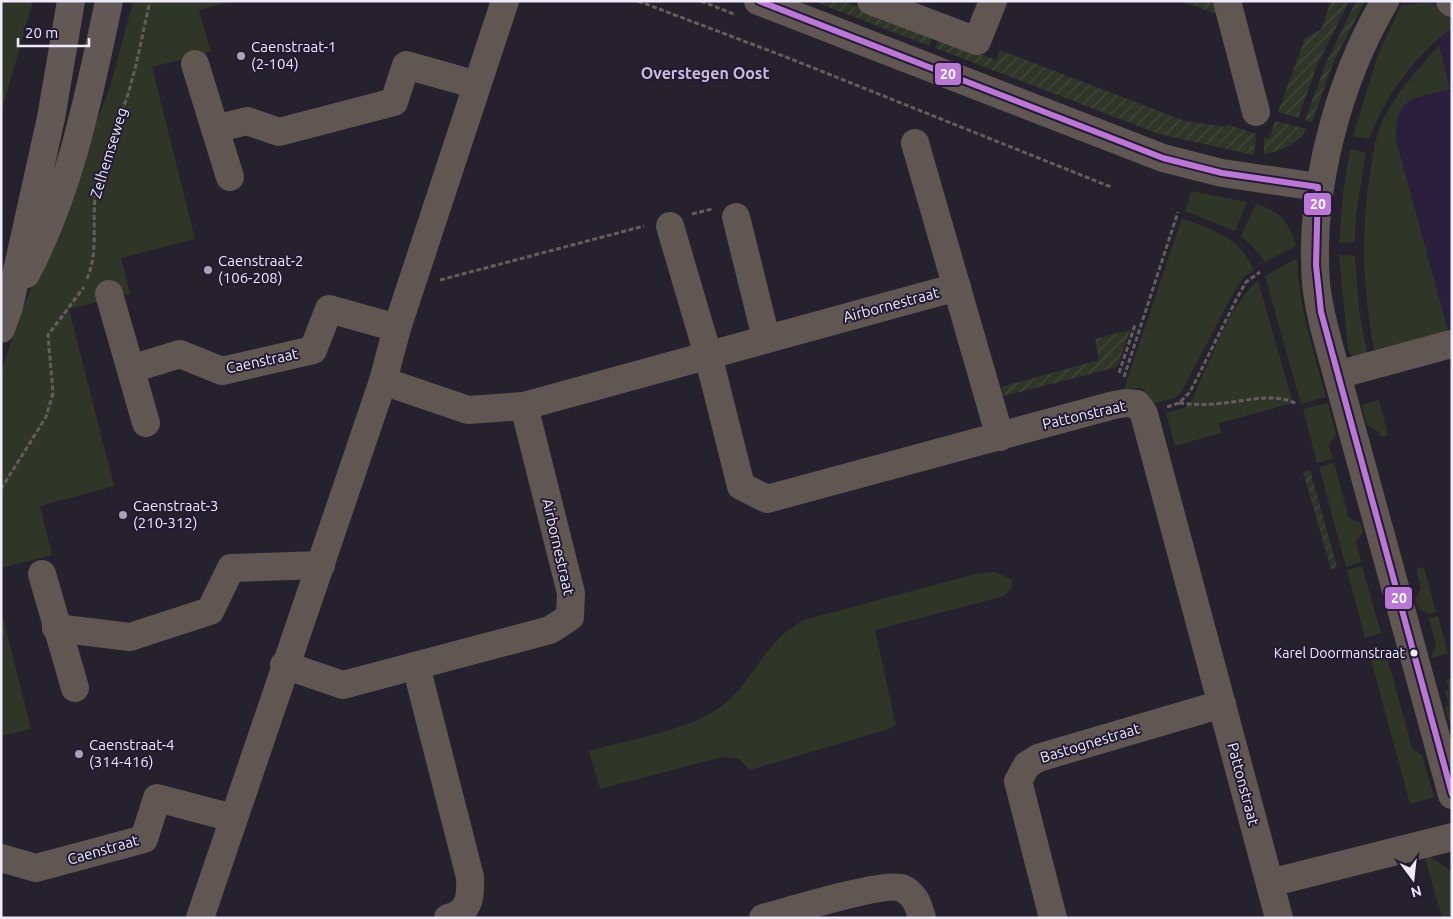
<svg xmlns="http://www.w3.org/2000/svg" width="1453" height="919" viewBox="0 0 1453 919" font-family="Ubuntu,sans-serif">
<defs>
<pattern id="garden-furrows" width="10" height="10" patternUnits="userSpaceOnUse" patternTransform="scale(1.25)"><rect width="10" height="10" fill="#2f3628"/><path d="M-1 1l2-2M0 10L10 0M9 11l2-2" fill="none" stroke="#434a3d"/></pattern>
</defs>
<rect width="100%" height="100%" fill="#25212d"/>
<polygon fill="#2a203d" points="1404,1 1452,1 1452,359 1382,378 1375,354 1392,111 1439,45 1438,38 1401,6"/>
<g fill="#2f3628">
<polygon points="1,1 33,1 1,113"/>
<polygon points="133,1 232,1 199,10 211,52 152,67 195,239 121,258 130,294 69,309 114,486 40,506 52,555 1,568 1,372 19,319 110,87"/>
<path d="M 1428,2 L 1442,10 L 1452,21 L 1452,28 C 1415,55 1385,97 1369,139 L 1353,136 L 1378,54 L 1401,6 Z"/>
<path d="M 1439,45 L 1450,89 C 1413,99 1395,95 1396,140 L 1449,334 L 1375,354 C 1363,293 1360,234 1370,173 C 1373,153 1376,131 1386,114 C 1400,88 1420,67 1439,45 Z"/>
<polygon points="1350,149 1366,153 1356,215 1355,242 1339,243 1343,193"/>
<polygon points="1191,191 1247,202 1235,231 1185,211"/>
<path d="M 1256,204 C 1279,210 1290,223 1296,246 L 1265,262 L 1253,247 L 1241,236 Z"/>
<path d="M 1182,218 C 1214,231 1239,236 1254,270 L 1244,277 L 1235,290 L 1181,393 L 1175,398 L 1152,404 L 1147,393 L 1141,388 L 1124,389 Z"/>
<polygon points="1339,255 1355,256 1359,310 1368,357 1354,359 1348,350"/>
<path d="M 1297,258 C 1298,305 1314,351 1326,397 L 1301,404 L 1265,276 Z"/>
<path d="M 1258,281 L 1293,403 L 1219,423 L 1221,433 L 1175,446 L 1166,413 L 1186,407 L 1190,404 C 1205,373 1232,299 1258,281 Z"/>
<polygon points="1379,400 1388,435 1380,437 1379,432 1367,425 1362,405"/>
<polygon points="1328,403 1336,434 1329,445 1333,459 1317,463 1303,409"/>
<polygon points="1334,463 1349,518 1360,522 1363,532 1356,542 1361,562 1346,567 1319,467"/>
<polygon points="1362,566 1381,633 1365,638 1347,570"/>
<polygon points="1424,567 1436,612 1428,614 1418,608 1415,599 1421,588 1416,569"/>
<path d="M 995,572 L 1011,579 L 1013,586 L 1004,596 L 875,630 L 896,725 L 889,729 L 750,770 L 739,759 L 722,757 L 600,789 L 589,751 C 630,739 689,731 723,705 C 756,678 763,642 804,620 L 979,573 Z"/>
<polygon points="1,610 31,729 1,736"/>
<polygon points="1438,616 1448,653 1431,658 1436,646 1429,618"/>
<polygon points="1387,657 1412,748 1422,755 1434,797 1410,804 1371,660"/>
<polygon points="1452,678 1452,724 1449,723 1445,707 1449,706 1445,691 1449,689 1446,680"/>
<polygon points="1424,855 1427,855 1452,871 1452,918 1442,918"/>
</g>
<g fill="url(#garden-furrows)">
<polygon points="813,1 843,1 933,36 929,46"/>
<polygon points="1182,1 1206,1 1216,5 1219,15"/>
<polygon points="1331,1 1349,1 1318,63 1298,118 1278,112 1305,38 1321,30"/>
<polygon points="1356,1 1365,1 1334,61 1312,122 1305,120 1326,63"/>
<polygon points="939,39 996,60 1000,50 1185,121 1226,127 1227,124 1256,134 1254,155 1159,134 935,48"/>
<path d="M 1275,121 L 1307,129 C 1297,144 1281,151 1264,154 L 1264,137 L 1269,139 Z"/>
<polygon points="1130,330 1117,367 1004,396 1001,387 1099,360 1095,339"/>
<polygon points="1310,470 1337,567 1331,569 1303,472"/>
</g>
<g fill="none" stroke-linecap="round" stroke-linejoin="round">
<g stroke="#635d5d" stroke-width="3" stroke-dasharray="5 2.5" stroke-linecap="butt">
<polyline points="638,1 786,57 1111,187"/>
<polyline points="701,1 736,15"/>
<polyline points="692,214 712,209"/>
<path d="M 87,279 C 100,248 90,217 97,185 C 105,149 123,115 132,80 C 139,54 144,27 150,1"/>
<polyline points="440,280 644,226"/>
<polyline points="1119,373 1135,325"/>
<polyline points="1124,377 1178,212"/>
<path d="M 1179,403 C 1194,405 1208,405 1223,403 C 1247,401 1274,392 1297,404"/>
<polyline points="1167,407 1179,403 1190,392 1237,298 1246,282 1260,272"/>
<polyline points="1,489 46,417 53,393 48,335 84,287"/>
</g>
<g stroke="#605752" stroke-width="28">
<polyline points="758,1 1163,158 1222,173 1318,187"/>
<polyline points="871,1 977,41 993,1"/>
<polyline points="1227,1 1256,112"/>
<path d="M 1385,1 C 1338,81 1309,190 1316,283 C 1319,314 1329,345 1337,375 L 1452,795"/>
<polyline points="1450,1 1452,3"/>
<polyline points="195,64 230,177"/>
<polyline points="215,129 247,121 279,132 394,102 406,65 477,85"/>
<polyline points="915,143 1000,437"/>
<polyline points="736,217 766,338"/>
<polyline points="670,226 708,355 741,486 767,499 1114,405 1126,403 1137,404 1144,414 1279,918"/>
<polyline points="109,294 146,423"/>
<polyline points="131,369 180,354 222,371 313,350 329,309 397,328"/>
<polyline points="1337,375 1451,344"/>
<polyline points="383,381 468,410 524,406 957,287"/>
<polyline points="42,574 75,688"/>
<polyline points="56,628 130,637 210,611 231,568 321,565"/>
<polyline points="284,665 343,685 550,630 570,617 571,593 524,406"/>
<path d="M 416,666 L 470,877 C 471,897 470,912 448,918"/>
<polyline points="1,858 36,868 144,839 157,798 233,818"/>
<polyline points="1270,883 1452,837"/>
<polyline points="200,918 383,381 397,328 505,1"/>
<path d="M 763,918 C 786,912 888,880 904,889 C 916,896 918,905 922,918"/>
<polyline points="1053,918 1018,781 1027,765 1038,758 1222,704"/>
</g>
<g stroke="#625856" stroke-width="28">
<path d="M 26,274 C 71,189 89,95 109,1"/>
<polyline points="1,329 9,307 51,118 71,1"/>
</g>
<g stroke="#231b33" stroke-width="10">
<polyline id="bus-1" points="759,1 1163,158 1222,173 1318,187 1316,265 1321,312 1452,794"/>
</g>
<use href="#bus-1" stroke="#ba77d6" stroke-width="6"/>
</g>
<g fill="#a8a4b3" stroke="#231b33" stroke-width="2">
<circle cx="241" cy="56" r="5"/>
<circle cx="208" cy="270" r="5"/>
<circle cx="123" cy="515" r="5"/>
<circle cx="79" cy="754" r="5"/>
</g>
<circle fill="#efebfb" stroke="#231b33" stroke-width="2" cx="1414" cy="653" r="4.5"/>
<g text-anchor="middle" stroke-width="4" stroke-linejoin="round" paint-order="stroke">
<g font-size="14" fill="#efebfb" stroke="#231b33" text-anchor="end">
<text x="1405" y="658">Karel Doormanstraat</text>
</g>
<g font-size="15" fill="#efebfb" stroke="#231b33" text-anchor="start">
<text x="251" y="52">Caenstraat-1<tspan x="251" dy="17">(2-104)</tspan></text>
<text x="218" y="266">Caenstraat-2<tspan x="218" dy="17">(106-208)</tspan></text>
<text x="133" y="511">Caenstraat-3<tspan x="133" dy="17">(210-312)</tspan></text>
<text x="89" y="750">Caenstraat-4<tspan x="89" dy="17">(314-416)</tspan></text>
</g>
<g font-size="15" fill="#efebfb" stroke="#231b33">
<text transform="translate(109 153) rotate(-73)" y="5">Zelhemseweg</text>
<text transform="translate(891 305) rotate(-15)" y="5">Airbornestraat</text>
<text transform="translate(262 361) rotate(-12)" y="5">Caenstraat</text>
<text transform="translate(1084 415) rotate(-13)" y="5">Pattonstraat</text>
<text transform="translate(558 547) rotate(77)" y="5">Airbornestraat</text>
<text transform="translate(1090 743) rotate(-17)" y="5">Bastognestraat</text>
<text transform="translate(1243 784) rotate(75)" y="5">Pattonstraat</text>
<text transform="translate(103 850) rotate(-16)" y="5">Caenstraat</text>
</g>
<g font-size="16" font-weight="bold" fill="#c7bede" stroke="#231b33">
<text x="705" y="79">Overstegen Oost</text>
</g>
</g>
<g stroke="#231b33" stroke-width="2">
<rect x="934" y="62" width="28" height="24" rx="5" fill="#ba77d6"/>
<rect x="1303" y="192" width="29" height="24" rx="5" fill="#ba77d6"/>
<rect x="1384" y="586" width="29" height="24" rx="5" fill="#ba77d6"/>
</g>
<g font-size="14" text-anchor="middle" font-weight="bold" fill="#fff">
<text x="948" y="79">20</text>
<text x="1318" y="209">20</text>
<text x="1399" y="603">20</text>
</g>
<rect width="1453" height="919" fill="none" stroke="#efebfb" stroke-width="5"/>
<g transform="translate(1413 879) rotate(165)" stroke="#231b33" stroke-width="4" paint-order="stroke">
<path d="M0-4L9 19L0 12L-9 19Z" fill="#efebfb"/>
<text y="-8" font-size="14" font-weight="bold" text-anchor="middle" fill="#efebfb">N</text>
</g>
<path d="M18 38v8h71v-8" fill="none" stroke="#efebfb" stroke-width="2.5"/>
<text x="25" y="38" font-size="15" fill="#efebfb" stroke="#231b33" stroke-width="4" paint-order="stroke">20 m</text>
</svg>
